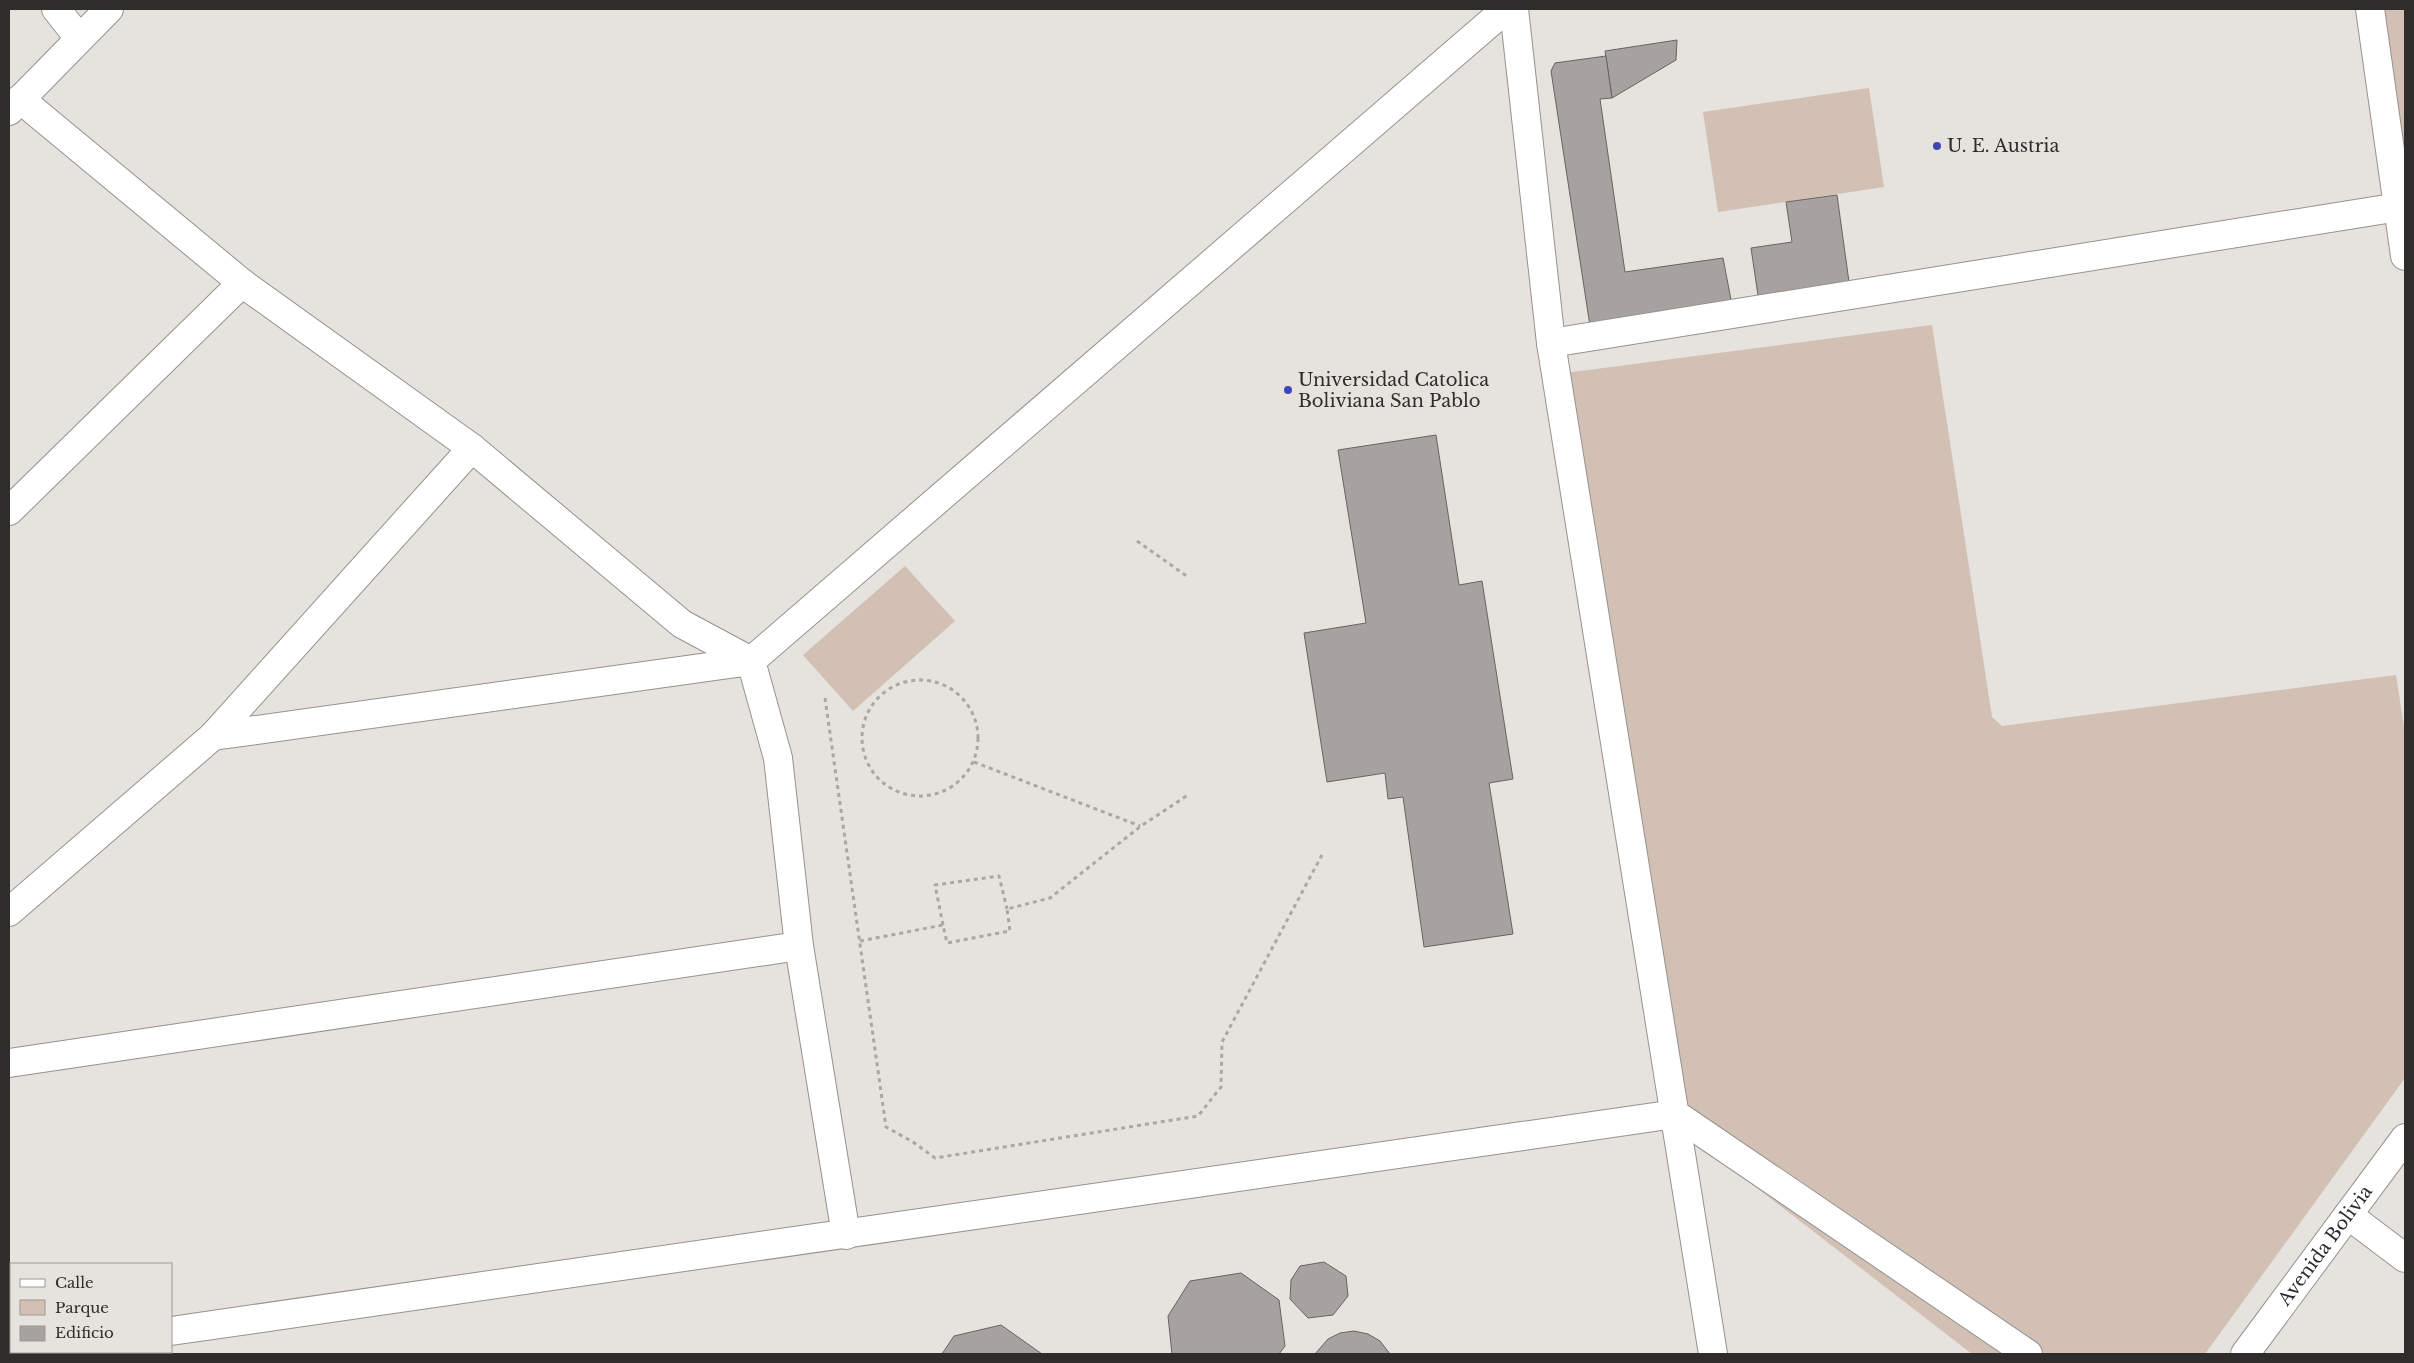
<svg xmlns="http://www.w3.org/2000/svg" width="2414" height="1363" viewBox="0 0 2414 1363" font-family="'Libre Baskerville',serif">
<rect width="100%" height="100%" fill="#e6e2de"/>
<g fill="#d1c0b3">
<polygon points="2361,9 2405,9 2405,193"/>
<polygon points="1869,88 1884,187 1718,212 1703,112"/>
<polygon points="1932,325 1992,717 2002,726 2396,675 2405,734 2405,1078 2205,1354 1972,1354 1708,1150 1679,1111 1565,373"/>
<polygon points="905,566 955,621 853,711 803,655"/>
</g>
<g fill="#a7a29f" stroke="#676360">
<polygon points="1677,40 1676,60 1612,98 1605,51"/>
<polygon points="1606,56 1612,98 1600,99 1625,272 1723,258 1732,305 1590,326 1551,71 1555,63"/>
<polygon points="1837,195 1850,289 1759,302 1751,248 1792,242 1786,202"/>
<polygon points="1436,435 1459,585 1482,581 1513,779 1489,783 1513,934 1424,947 1403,797 1388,799 1385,773 1327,782 1304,633 1366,623 1338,450"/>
<polygon points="1324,1262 1346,1276 1348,1296 1333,1315 1308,1318 1290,1299 1291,1280 1300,1266"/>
<polygon points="1241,1273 1279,1300 1285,1346 1279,1354 1172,1354 1168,1316 1190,1281"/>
<polygon points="1001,1325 1042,1354 942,1354 954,1336"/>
<polygon points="1354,1331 1368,1334 1380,1341 1390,1354 1315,1354 1328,1339 1340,1333"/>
</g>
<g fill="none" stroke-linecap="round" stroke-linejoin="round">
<g stroke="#96928e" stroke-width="30">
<g id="minor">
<polyline points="56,9 79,38"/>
<polyline points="1514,9 1551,343 1713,1354"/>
<polyline points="2370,9 2405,256"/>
<polyline points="20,99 242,283 472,448 682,624 751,661 778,758 799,946 846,1235"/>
<polyline points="1551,343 2405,206"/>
<polyline points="9,511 242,283"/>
<polyline points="213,736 751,661 1506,9"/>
<polyline points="9,912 213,736 472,448"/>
<polyline points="9,1063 799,946"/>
<polyline points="2348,1215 2405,1258"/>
<polyline points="171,1331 1675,1114 2028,1354"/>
<polyline points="11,1354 29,1352"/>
<path id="s1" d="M 2245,1354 L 2405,1138"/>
</g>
</g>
<g stroke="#96928e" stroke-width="30">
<polyline id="tertiary" points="9,111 109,9"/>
</g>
<g stroke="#aaa7a4" stroke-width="3" stroke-dasharray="4 4" stroke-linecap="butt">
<polyline points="1137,541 1188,577"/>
<circle cx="920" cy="738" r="58"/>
<polyline points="825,698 886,1127 913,1142 935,1158 1198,1116 1221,1087 1222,1042 1322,855"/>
<polyline points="974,762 1140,826"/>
<polyline points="943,925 935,885 999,876 1007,909"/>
<polyline points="860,941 943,925 947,943 1010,931 1007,909 1050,898 1141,826 1188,795"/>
</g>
<use href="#minor" stroke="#fff" stroke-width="28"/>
<use href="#tertiary" stroke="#fff" stroke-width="28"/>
</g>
<g fill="#4245ba" stroke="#e6e2de" stroke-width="2">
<circle cx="1937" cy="146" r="5"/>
<circle cx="1288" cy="390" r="5"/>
</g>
<g text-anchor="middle" stroke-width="4" stroke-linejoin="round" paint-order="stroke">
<g font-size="18" fill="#2e2d2b" stroke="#e6e2de" text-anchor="start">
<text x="1947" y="152">U. E. Austria</text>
<text x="1298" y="386">Universidad Catolica<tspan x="1298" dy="21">Boliviana San Pablo</tspan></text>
</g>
<g font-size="18" fill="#2e2d2b" stroke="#e6e2de">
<text dy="6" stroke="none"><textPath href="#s1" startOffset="135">Avenida Bolivia</textPath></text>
</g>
</g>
<rect width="2414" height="1363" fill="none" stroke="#2e2d2b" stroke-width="20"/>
<rect x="10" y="1263" width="162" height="90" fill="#e6e2de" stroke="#9c9a96"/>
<rect x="20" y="1279" width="25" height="8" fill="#ffffff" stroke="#9c9a96"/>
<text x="55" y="1288" font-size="15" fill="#2e2d2b">Calle</text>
<rect x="20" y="1300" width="25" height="15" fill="#d1c0b3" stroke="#9c9a96"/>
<text x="55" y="1313" font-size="15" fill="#2e2d2b">Parque</text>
<rect x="20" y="1326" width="25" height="15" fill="#a7a29f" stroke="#9c9a96"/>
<text x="55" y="1338" font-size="15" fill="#2e2d2b">Edificio</text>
</svg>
